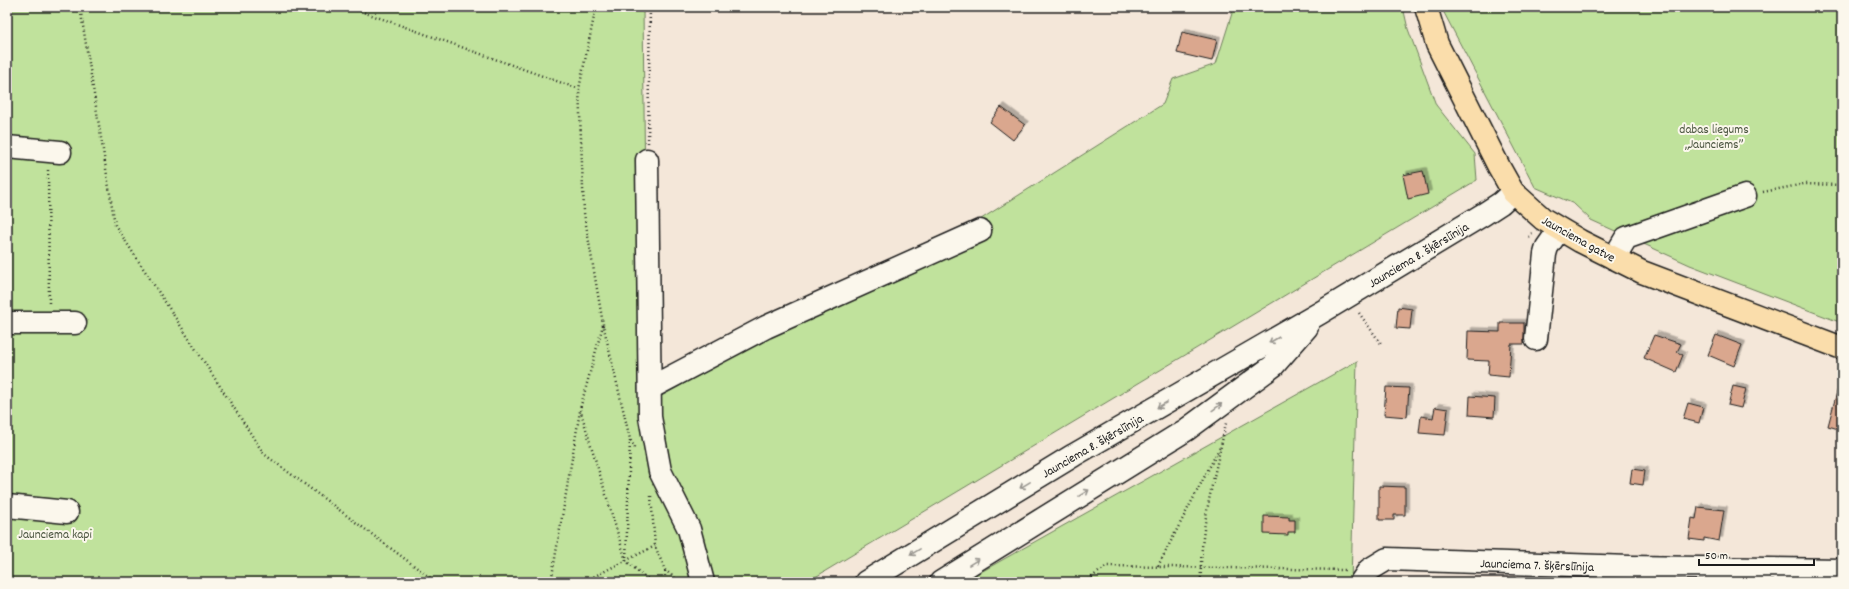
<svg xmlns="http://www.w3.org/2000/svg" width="1849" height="589" viewBox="0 0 1849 589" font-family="Dekko,sans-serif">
<defs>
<filter id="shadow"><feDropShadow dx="3.5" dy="-3.5" stdDeviation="0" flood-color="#0004"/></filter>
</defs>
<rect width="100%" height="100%" fill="#f4e7d9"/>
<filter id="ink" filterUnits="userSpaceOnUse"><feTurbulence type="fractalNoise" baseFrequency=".025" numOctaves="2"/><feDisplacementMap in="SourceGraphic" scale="8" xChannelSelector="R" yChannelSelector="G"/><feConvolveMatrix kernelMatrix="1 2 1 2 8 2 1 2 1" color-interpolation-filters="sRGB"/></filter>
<g filter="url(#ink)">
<g fill="#c0e29c" stroke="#6e7f5c">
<polygon points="7,7 643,7 647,404 959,233 1163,104 1173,79 1216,64 1234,7 1403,7 1408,29 1436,105 1475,154 1477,180 807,582 7,582"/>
<polygon points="1441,7 1842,7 1842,323 1690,265 1591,220 1574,204 1535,187"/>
<polygon points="1357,361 1351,582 963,582"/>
</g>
<g fill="#daa78e" stroke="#1c1c1c" filter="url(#shadow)">
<polygon points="1182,32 1217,40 1212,61 1177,53"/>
<polygon points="1001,107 1025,125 1013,140 990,122"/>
<polygon points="1423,171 1428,194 1408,199 1403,175"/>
<polygon points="1398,307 1412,309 1410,329 1396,328"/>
<polygon points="1500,323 1524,323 1524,344 1511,344 1509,377 1488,375 1489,361 1467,360 1468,331 1500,332"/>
<polygon points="1654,335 1681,344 1677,352 1683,355 1676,372 1644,358"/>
<polygon points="1716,335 1742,345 1734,366 1708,355"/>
<polygon points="1733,386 1746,389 1741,408 1728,405"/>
<polygon points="1386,387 1409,388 1407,417 1384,415"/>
<polygon points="1838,388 1842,389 1842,430 1828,426"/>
<polygon points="1470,396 1495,398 1494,417 1469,415"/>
<polygon points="1688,403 1703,407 1699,423 1683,419"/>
<polygon points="1435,407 1448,409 1445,435 1419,433 1421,416 1433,418"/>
<polygon points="1632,469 1645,471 1643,485 1630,483"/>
<polygon points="1379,486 1405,487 1405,515 1394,515 1394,520 1379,520"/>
<polygon points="1698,507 1724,510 1719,541 1704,538 1704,541 1689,539 1692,518 1696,519"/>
<polygon points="1264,516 1289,517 1289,520 1295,520 1295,532 1288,532 1288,535 1264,534"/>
</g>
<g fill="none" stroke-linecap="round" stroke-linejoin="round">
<g stroke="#1c1c1c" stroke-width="25">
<g id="minor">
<polyline points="7,147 60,152"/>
<polyline points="647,160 650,417 660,471 689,529 703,582"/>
<polyline points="1614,258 1626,238 1745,196"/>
<polyline points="7,323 75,323"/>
<polyline points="1536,339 1545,254 1547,247 1559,230"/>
<polyline points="650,388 766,327 980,231"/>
<polyline points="7,506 67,512"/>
<polyline points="866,582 1074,455 1320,313 1484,214 1501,203 1513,192"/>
<polyline points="941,582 1186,430 1273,366 1307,327"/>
<polyline points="1361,582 1369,570 1387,559 1630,567 1842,570"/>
</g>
</g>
<g stroke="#1c1c1c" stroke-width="25">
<polyline id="major" points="1426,7 1437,44 1499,167 1513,192 1543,219 1580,241 1642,272 1842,348"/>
</g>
<g stroke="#1c1c1c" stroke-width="2.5" stroke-dasharray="1 3" stroke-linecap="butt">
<polyline points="80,7 115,225 264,454 436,582"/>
<polyline points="349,7 579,89"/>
<polyline points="596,7 579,89 584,213 603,324 630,439 636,450"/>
<polyline points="648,143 650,7"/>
<polyline points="48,170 49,305"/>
<polyline points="1763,192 1804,184 1842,185"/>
<polyline points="1529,237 1532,233"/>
<polyline points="1359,313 1382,345"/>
<polyline points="603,325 580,409 626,561"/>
<polyline points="630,440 626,561 651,582"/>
<polyline points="651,496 655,546 665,570 680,582"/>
<polyline points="1158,566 1220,447"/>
<polyline points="665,571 665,582"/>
<polyline points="551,582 580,411"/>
<polyline points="583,582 655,546"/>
<polyline points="1085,582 1107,566 1347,570"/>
<path d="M 1201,582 C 1199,529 1215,475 1226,423"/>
</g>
<use href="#minor" stroke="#fbf7ec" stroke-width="22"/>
<use href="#major" stroke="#faddab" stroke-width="22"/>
</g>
<defs><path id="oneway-shaft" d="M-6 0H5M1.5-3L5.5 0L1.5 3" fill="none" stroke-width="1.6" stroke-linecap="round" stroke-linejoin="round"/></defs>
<g stroke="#97948e">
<use href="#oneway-shaft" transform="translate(1274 340) rotate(150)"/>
<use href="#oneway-shaft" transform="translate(1162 405) rotate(150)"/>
<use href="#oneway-shaft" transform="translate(1217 407) rotate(-36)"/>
<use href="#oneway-shaft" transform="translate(1025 485) rotate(149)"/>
<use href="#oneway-shaft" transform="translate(1084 493) rotate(-32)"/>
<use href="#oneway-shaft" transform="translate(915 552) rotate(149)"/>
<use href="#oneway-shaft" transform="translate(974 562) rotate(-32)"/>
</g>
</g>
<g text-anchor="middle" stroke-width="4" stroke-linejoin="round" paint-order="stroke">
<g font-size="13" fill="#4d5742" stroke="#fbf7ec">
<text x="1714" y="133">dabas liegums<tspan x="1714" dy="15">„Jaunciems”</tspan></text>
<text x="55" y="538">Jaunciema kapi</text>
</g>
<g font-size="13" fill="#1c1c1c" stroke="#fbf7ec">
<text transform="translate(1579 238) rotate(29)" y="5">Jaunciema gatve</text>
<text transform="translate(1418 254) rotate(-31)" y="5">Jaunciema 8. šķērslīnija</text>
<text transform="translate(1092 445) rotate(-30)" y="5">Jaunciema 8. šķērslīnija</text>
<text transform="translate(1537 564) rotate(2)" y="5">Jaunciema 7. šķērslīnija</text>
</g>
</g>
<rect width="1849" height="589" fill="none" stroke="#fbf7ec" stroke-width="24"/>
<rect x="12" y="12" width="1825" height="565" fill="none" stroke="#1c1c1c" stroke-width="1.5" filter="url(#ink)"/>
<path d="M1699 559v6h115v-6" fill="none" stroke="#1c1c1c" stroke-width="2"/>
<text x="1705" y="559" font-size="12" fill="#1c1c1c" stroke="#fbf7ec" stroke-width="3" paint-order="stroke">50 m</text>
</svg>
